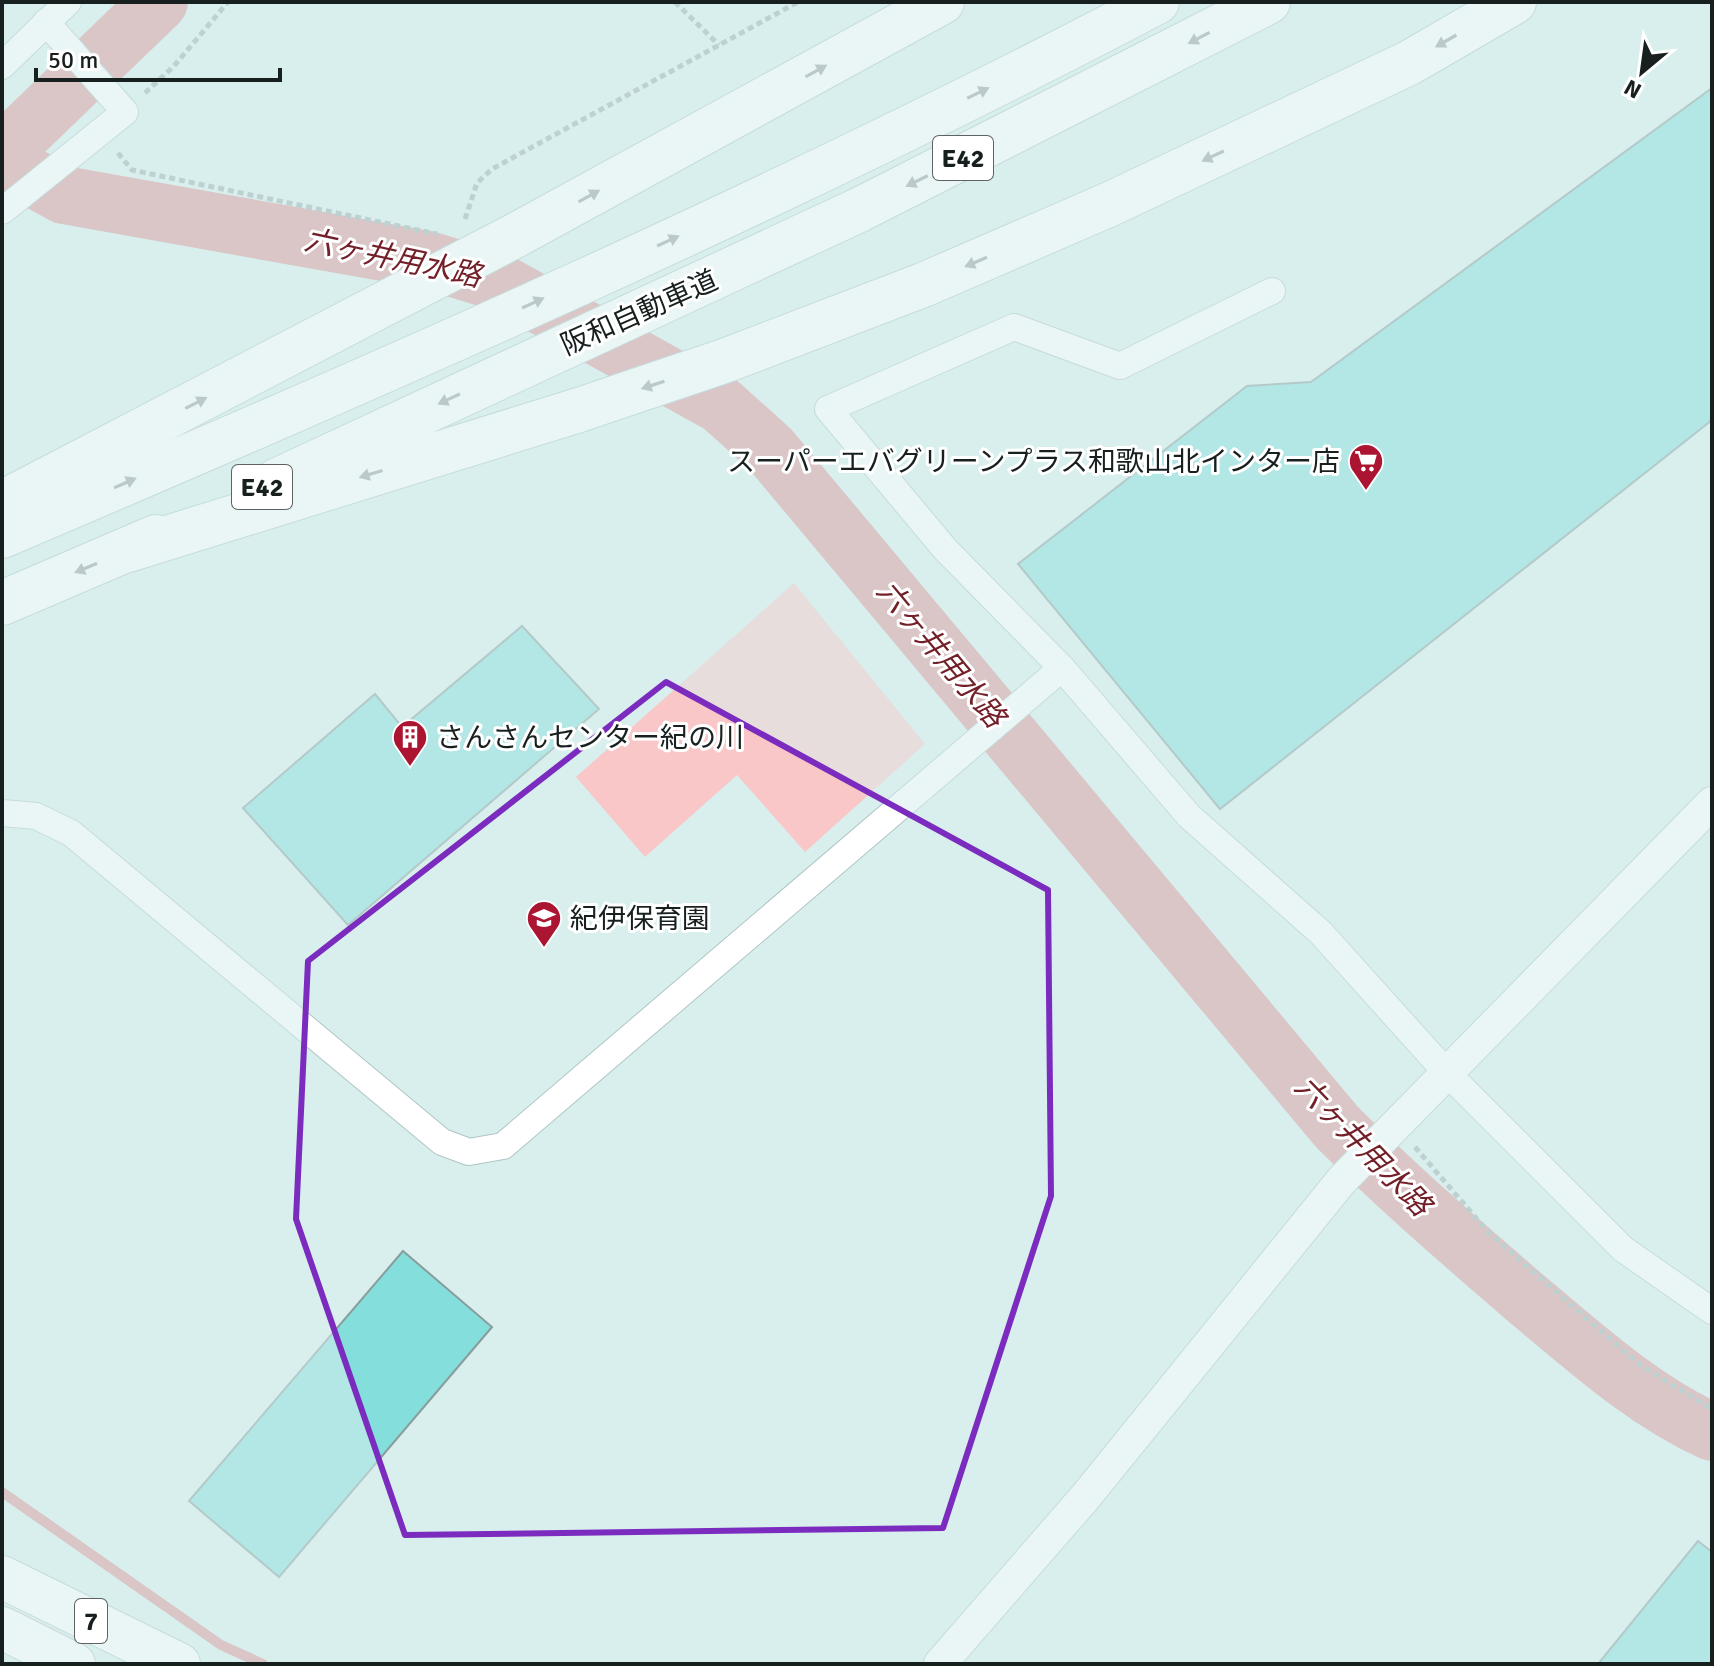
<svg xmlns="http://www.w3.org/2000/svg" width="1714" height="1666" viewBox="0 0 1714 1666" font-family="Signika,'Noto Sans JP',sans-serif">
<rect width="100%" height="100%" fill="#d8efee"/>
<polygon fill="#f9c7c7" points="794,583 925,744 805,852 737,775 645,857 576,777"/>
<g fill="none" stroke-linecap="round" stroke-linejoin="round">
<polyline stroke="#db9494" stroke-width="10" points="2,1492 221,1645 263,1664"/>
<g stroke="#db9494" stroke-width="58">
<polyline points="2,153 159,2"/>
<path d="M 2,161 L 64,195 L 428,260 L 499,282 L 721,405 L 770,449 L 1337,1127 C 1398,1188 1463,1244 1528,1300 C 1587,1349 1642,1400 1712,1432"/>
</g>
</g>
<g fill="#84dedb" stroke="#889d9c" stroke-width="2">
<polygon points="1712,88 1712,420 1220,809 1018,564 1247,386 1311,382"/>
<polygon points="522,626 599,709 348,925 243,808 375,694 402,727"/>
<polygon points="403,1251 492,1327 279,1577 189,1501"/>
<polygon points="1698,1541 1712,1552 1712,1664 1598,1664"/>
</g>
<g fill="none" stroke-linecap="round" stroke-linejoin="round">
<g stroke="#afc6c5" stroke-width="28">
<g id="minor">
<polyline points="2,66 68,2"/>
<polyline points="2,211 125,112 46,22"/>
<polyline points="1062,668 945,549 828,409 1014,327 1120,366 1272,291"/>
<polyline points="2,813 36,816 71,833 442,1142 469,1152 503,1146 1062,668 1189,816 1321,933 1446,1072 1623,1249 1712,1311"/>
</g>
</g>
<g stroke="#afc6c5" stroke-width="34">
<polyline id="tertiary" points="940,1664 1087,1495 1342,1180 1712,803"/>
</g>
<g stroke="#afc6c5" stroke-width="44">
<g id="primary">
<polyline points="2,1577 179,1664"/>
<polyline points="2,1628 74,1664"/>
</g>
</g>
<g stroke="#afc6c5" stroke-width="46">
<g id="motorway">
<polyline points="276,481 859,210 1268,2"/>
<polyline points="2,503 520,233 942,2"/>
<path d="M 2,536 C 392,370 782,199 1157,2"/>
<polyline points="128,550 579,410 727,360 923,285 1108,205 1409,63 1514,2"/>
<polyline points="2,603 156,537"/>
</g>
</g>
<g stroke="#9badac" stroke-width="5" stroke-dasharray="6 4" stroke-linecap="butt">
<polyline points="675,2 719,45"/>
<polyline points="145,93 174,66 228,2"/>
<polyline points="118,153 132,170 437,234"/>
<polyline points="465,219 477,183 492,169 798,2"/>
<polyline points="1415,1147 1488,1232 1640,1365 1712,1409"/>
</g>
<use href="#minor" stroke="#fff" stroke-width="26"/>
<use href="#tertiary" stroke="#fff" stroke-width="32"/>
<use href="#primary" stroke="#fff" stroke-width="42"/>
<use href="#motorway" stroke="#fff" stroke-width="44"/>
</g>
<defs><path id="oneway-solid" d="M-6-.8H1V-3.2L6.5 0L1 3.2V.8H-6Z" transform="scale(2)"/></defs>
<g fill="#979b9a">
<use href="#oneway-solid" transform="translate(1199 38) rotate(152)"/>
<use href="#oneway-solid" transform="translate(1446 41) rotate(150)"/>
<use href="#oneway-solid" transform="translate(816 71) rotate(-29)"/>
<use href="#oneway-solid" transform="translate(978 93) rotate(-26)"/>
<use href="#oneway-solid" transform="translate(1213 156) rotate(155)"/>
<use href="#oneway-solid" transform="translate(917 181) rotate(154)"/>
<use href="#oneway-solid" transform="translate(589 196) rotate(-29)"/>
<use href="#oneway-solid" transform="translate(668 241) rotate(-25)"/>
<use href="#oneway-solid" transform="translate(976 262) rotate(157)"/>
<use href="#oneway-solid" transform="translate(533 303) rotate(-25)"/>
<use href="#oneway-solid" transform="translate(653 385) rotate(162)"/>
<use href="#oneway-solid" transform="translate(449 399) rotate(155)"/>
<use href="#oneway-solid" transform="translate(196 403) rotate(-27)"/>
<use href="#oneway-solid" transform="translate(371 474) rotate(163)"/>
<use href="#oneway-solid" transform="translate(125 483) rotate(-24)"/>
<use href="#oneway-solid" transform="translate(86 568) rotate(157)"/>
</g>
<path d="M0 0H1714V1666H0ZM 666,682 L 1048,890 L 1051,1196 L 943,1528 L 405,1535 L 296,1219 L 308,961 Z" fill="#d8efee" fill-opacity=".55" fill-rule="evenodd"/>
<path fill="none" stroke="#7b2cbf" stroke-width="6" stroke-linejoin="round" d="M 666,682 L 1048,890 L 1051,1196 L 943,1528 L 405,1535 L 296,1219 L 308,961 Z"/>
<defs>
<g id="supermarket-pin" transform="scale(1.8)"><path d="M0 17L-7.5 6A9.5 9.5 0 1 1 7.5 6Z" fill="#ab1531" stroke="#fff"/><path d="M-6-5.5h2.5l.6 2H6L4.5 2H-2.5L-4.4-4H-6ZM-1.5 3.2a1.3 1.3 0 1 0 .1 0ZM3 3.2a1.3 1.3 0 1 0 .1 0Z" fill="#fff"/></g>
<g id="building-pin" transform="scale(1.8)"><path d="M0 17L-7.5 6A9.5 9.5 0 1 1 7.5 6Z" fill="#ab1531" stroke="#fff"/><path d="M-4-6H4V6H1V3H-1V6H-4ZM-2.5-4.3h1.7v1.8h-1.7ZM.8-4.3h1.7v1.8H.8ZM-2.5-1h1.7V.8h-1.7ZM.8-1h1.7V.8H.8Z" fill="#fff"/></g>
<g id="school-pin" transform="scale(1.8)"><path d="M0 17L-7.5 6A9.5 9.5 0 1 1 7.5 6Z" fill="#ab1531" stroke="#fff"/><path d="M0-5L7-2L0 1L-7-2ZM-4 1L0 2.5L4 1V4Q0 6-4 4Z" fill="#fff"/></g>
</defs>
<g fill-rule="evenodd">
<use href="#supermarket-pin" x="1366" y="461"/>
<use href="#building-pin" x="410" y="737"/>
<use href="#school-pin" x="544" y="918"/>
</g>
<g text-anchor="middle" stroke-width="6" stroke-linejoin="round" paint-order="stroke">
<g fill="#fff" stroke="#5d6362" stroke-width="2">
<rect x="933" y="136" width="60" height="44" rx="6"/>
<rect x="232" y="465" width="60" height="44" rx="6"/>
<rect x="75" y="1599" width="32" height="44" rx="6"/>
</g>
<g font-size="26" font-weight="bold" fill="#17201f">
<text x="963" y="167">E42</text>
<text x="262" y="496">E42</text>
<text x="91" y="1630">7</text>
</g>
<g font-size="28" fill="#17201f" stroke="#fff">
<text transform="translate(639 312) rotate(-24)" y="10">阪和自動車道</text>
</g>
<g font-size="28" fill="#17201f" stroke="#fff" text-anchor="start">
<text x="1340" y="471" text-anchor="end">スーパーエバグリーンプラス和歌山北インター店</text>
<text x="436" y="747">さんさんセンター紀の川</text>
<text x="570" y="928">紀伊保育園</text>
</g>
<g font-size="30" font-style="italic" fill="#721f27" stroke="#fff">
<text transform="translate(393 258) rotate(12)" y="10">六ヶ井用水路</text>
<text transform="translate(941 654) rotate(50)" y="10">六ヶ井用水路</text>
<text transform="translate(1363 1146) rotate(46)" y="10">六ヶ井用水路</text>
</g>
</g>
<rect width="1714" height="1666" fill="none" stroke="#17201f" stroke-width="8"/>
<g transform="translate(1642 72) rotate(209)" stroke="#ffffff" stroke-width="6" paint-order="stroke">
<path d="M0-6L14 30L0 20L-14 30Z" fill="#17201f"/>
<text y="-12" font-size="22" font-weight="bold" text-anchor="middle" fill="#17201f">N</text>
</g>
<path d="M36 68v12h244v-12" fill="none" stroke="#17201f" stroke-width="4"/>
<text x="48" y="68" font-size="24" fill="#17201f" stroke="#ffffff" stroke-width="6" paint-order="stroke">50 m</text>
</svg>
